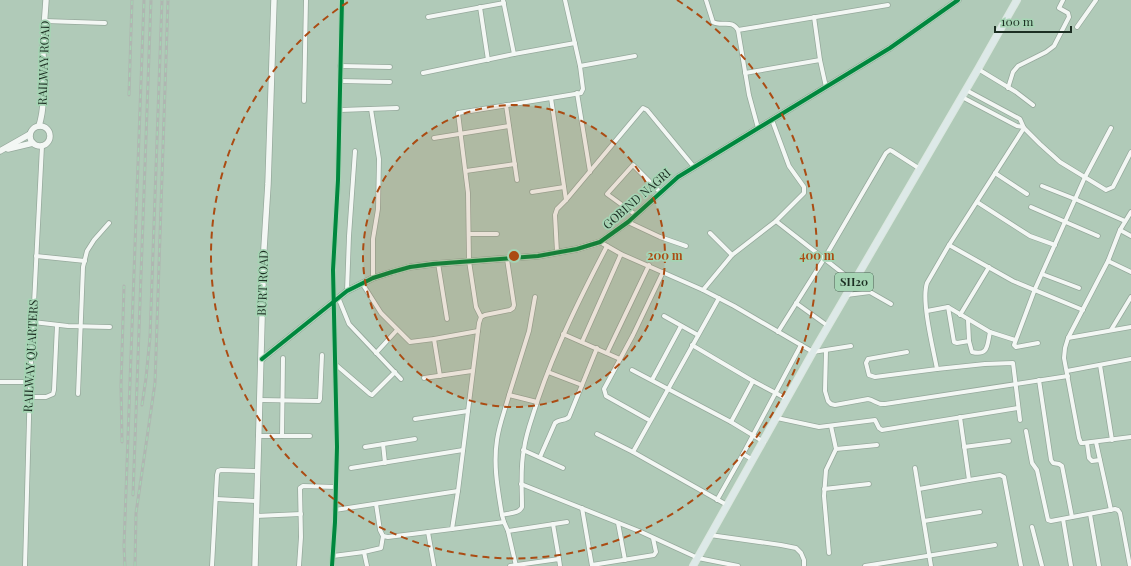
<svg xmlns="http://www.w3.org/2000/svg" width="1131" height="566" viewBox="0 0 1131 566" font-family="'Playfair Display',serif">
<rect width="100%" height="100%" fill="#b0cab8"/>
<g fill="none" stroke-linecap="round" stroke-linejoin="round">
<g stroke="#96a99c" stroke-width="5.5">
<g id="street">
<polyline points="503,0 514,54 575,43"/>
<path d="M 706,0 L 713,22 C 722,27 732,19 738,30 L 749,95 L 758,128"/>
<polyline points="480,7 488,60"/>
<polyline points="428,17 504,3"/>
<polyline points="814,17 820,60 826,87"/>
<polyline points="45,21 105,23"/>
<polyline points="1077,27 1096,0"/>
<polyline points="738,30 888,5"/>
<polyline points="340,66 390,67"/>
<polyline points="580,66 635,56"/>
<polyline points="978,69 1016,92 1033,105"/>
<polyline points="423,73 514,54"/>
<polyline points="745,73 820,60"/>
<polyline points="340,81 390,82"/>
<polyline points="1008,88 1013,72 1018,66 1046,52 1054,46 1069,17 1068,13 1059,8 1063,0"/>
<polyline points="966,90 1020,119 1024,128 1040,144 1060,162 1106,190 1113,187 1131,152"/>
<polyline points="577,93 590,172"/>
<polyline points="962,97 1017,126 1023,127"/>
<polyline points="304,101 306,0"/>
<polyline points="506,105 517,180"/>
<polyline points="371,109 379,159 378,209 373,239 373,278"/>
<polyline points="340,110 397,108"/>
<polyline points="434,138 509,126"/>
<polyline points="466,171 515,164"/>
<polyline points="995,173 1027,194"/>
<polyline points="1042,186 1075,199 1125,221"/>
<polyline points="532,192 564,187"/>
<polyline points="566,200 643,108 647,110 694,167"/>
<polyline points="977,202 1030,236 1055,245"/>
<polyline points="1031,207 1098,236"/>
<polyline points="1131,212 1120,230 1108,261 1068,338 1065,348 1064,358 1079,438 1081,443 1083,443 1131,437"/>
<polyline points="636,215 607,194 633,165 661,193"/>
<polyline points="776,221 854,282"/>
<polyline points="628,222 660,237 686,246"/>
<polyline points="1120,230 1131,236"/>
<polyline points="710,233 732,255"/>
<polyline points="469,234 497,234"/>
<polyline points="600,242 621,254 703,290 734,306 813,352 851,346"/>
<polyline points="949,245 1013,281 1083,310"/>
<polyline points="557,252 555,215 557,209 566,200 551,98 581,93 583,89 580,66 565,0"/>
<polyline points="36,256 85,261"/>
<polyline points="1108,261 1131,272"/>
<polyline points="438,263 447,319"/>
<polyline points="1042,274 1079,288"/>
<polyline points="362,283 381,313 410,342 434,339 478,331"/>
<polyline points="703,290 732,255 776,221 804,193 804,187 789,166 772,120"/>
<polyline points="347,291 349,236 355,151"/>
<polyline points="847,295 870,292 891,304"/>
<polyline points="338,297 349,324 401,379"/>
<polyline points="796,303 828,326"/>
<polyline points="948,307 954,342 957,343 969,341 968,320"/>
<polyline points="927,311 948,307 990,332 1015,340"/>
<polyline points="960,315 989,267"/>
<polyline points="664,316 698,335"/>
<polyline points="481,317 476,307 469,261 468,193 458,113 551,98"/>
<polyline points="33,322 68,326 110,327"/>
<polyline points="1111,330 1131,297"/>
<polyline points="778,332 824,259 886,153 890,150 892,151 920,169"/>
<polyline points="563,334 620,359"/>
<polyline points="1068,338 1131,327"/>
<polyline points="434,339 440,376"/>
<path d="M 969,341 L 972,352 C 989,356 987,345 990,332"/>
<polyline points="582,342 621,254"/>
<polyline points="1038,343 1016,347 1014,345 1035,289 1085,177 1111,128"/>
<polyline points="692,345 753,381 787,399"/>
<path d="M 826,351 L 825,391 L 828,401 L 831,404 L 835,405 L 868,399 C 875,400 877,405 885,404 L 1068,376"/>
<path d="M 907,352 L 868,359 L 866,363 L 869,375 L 875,377 L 937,369 C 933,348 921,301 927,283 L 949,245 L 1024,128"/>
<polyline points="376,353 397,330"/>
<polyline points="607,353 649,265"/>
<polyline points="335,364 370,394 372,395 395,372"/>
<polyline points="1100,365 1112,440"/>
<polyline points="937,369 985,364 1013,363 1020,420"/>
<polyline points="632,370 731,422 764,442"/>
<polyline points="1067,371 1131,359"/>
<polyline points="548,372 582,385"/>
<polyline points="424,378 472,371"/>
<polyline points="652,380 681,326"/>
<polyline points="1039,380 1051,460 1053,463 1059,464 1062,466 1072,517"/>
<polyline points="0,382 30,382"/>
<polyline points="78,394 83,267 87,251 94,240 109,223"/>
<polyline points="509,395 529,331 535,297"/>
<polyline points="29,397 46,397 53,394 54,390 57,325"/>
<polyline points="260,400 319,401 320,399 322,355"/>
<polyline points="777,418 819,427 875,420 879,428 882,430 1018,408"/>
<polyline points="415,419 468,411"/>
<polyline points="649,420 606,396 604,389 633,335 663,272"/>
<polyline points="731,422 753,381"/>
<polyline points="1026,431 1032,463 1037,470 1048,520 1051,521 1115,509 1118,510 1120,513 1130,566"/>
<polyline points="597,434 633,452 727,505"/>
<polyline points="258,436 310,436"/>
<polyline points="282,436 283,358"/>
<polyline points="1096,442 1111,510"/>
<polyline points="1087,443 1089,458 1092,461 1100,460"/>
<polyline points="383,444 385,463"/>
<polyline points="365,447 415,439"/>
<polyline points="964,447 1009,441"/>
<polyline points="836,449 877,445"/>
<polyline points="523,450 563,468"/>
<polyline points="633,452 719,298"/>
<path d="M 540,457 L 555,423 C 559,419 565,421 569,417 L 597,348"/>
<polyline points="753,460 743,454 801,345"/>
<polyline points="351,468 463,450"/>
<polyline points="915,468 931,566"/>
<polyline points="969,480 1000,475 1004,477 1021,566"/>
<polyline points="521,484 639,531 698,558 738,566"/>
<polyline points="824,489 869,484"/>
<polyline points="919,489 969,480 960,417"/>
<polyline points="216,499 256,501"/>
<polyline points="717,500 743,454"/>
<polyline points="376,504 380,530 383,536 388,537 452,529 458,491 479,323 481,317 485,315 510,310 513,308 514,305 507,259"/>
<polyline points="582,508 592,566"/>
<polyline points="335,510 458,491"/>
<polyline points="1090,514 1099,566"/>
<path d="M 502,515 C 498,490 493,466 497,440 C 499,425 505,410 509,395 L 537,402"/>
<polyline points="256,516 301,514"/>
<polyline points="1063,519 1071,566"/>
<polyline points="924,521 980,512"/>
<path d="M 504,522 L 502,515 C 509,513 519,514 522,507 C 522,488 520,468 524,449 C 526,432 533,416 538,399 C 556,346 581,296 607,246"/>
<polyline points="618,523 625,560"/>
<polyline points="553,524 559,559"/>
<polyline points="1032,527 1042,566"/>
<polyline points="452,529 504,522 508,531 516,566"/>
<polyline points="508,531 567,522"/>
<polyline points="428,532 434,566"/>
<polyline points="710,535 781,545 796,548 801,553 804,560 804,566"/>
<polyline points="364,552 381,548 383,536"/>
<polyline points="829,553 824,496 826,470 836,449 831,426"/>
<polyline points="333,556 364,552 367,566"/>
<polyline points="592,565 654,555 656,552 653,538"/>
<polyline points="25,566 30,382 42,146"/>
<polyline points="212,566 217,475 218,471 221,470 257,471"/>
<polyline points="299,566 301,537 300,488 303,486 336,487"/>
<polyline points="332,566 335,522 337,447 333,270 338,180 342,0"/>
<polyline points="510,566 559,559 560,566"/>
<polyline points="865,566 995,545"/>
</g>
</g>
<g stroke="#96a99c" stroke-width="7">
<g id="secondary">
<path d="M 39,126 C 46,103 43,77 43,52 C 43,35 45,17 46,0"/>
<circle cx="40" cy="136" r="10"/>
<polyline points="8,149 33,143"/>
<polyline points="0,151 30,134"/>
<polyline points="262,359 347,291 373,278 392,272 410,267 433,264 538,256 577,249 600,242 628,222 678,177 890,48 958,0"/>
<polyline points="255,566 264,248 268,184 274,0"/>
</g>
</g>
<g stroke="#dbe7df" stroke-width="8">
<polyline id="primary" points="693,566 813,352 978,69 1017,0"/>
</g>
<use href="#street" stroke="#f3f7f4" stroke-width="4"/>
<use href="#secondary" stroke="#f3f7f4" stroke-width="5.5"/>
<use href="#primary" stroke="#dde9e8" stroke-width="6"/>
<g stroke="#afb6b1" stroke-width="3">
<g id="rail">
<polyline points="129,95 132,0"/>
<polyline points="142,405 146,378 150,337 162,0"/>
<polyline points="122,442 121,386 124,286"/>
<polyline points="133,495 151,0"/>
<polyline points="125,566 124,546 144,0"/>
<polyline points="135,566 136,513 155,383 168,0"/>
</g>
</g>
<use href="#rail" stroke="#a6d4b4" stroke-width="1.5" stroke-dasharray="4.5" stroke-linecap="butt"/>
<g stroke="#a6d4b4" stroke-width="6">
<g id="cycleway">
<polyline points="262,359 347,291 373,278 392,272 410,267 433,264 538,256 577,249 600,242 628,222 678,177 890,48 958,0"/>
<polyline points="332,566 335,522 337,447 333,270 338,180 342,0"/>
</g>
</g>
<use href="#cycleway" stroke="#00873e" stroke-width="4"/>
</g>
<circle cx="514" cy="256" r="151" fill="#ab4c13" fill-opacity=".12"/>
<g fill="none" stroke="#ab4c13" stroke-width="2" stroke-dasharray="7 5">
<circle cx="514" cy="256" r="151"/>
<path d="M677 0A303 303 0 1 1 351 0"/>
</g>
<g text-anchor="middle" stroke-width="3.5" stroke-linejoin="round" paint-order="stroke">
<rect fill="#a6d4b4" stroke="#45604e" stroke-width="1" x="835" y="273" width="38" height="18" rx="3"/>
<g font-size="11" font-weight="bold" fill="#1c2e22">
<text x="854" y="286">SH20</text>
</g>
<g font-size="12" fill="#1c2e22" stroke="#a6d4b4">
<text transform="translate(44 63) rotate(-88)" y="4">RAILWAY ROAD</text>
<text transform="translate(637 199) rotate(-41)" y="4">GOBIND NAGRI</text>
<text transform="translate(263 283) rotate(-88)" y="4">BURT ROAD</text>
<text transform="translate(31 356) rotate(-87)" y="4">RAILWAY QUARTERS</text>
</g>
</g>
<circle cx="514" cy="256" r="6" fill="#ab4c13" stroke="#a6d4b4" stroke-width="2"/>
<g font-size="12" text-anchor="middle" font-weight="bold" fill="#ab4c13" stroke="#a6d4b4" stroke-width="3.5" stroke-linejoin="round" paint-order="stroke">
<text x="665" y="260">200 m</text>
<text x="817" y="260">400 m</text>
</g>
<path d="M995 26v6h76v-6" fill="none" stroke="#1c2e22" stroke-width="2"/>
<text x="1001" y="26" font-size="12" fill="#1c2e22" stroke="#a6d4b4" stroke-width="3" paint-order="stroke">100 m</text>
</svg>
